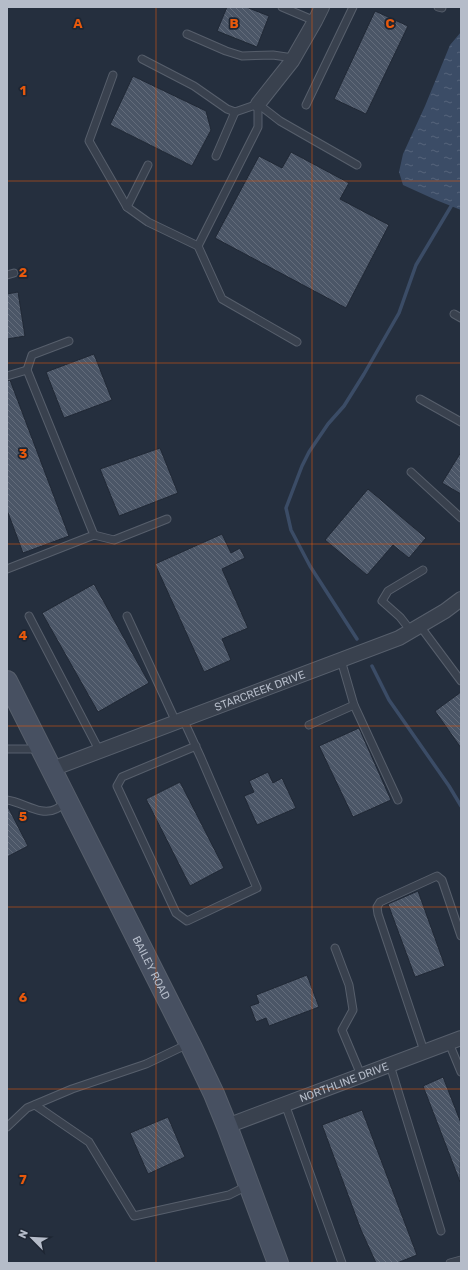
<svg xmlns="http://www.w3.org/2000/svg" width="468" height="1270" viewBox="0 0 468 1270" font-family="Rubik,sans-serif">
<defs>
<pattern id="water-ripples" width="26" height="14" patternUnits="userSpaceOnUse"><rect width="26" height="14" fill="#3b4c66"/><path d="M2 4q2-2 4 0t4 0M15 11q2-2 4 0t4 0" fill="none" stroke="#55647b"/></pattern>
<pattern id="building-back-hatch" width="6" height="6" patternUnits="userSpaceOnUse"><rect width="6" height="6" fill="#4b5667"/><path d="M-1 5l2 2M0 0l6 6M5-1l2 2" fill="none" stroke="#636c7b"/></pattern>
</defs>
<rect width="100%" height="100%" fill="#252f3e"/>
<polygon fill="url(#water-ripples)" points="461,32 461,210 436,200 403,185 399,172 403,154 425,106 450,45"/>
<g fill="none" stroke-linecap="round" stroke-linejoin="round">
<g stroke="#3b4c66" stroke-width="3.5">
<polyline points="357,639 310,566 291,530 286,508 302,466 309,452 328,424 344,406 364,374 399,313 416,265 453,203"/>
<polyline points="372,666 389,700 449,786 461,806"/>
</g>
</g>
<g fill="url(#building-back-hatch)" stroke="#202835">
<polygon points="227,7 246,7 269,16 257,47 217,31"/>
<polygon points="375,11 408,26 366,114 334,99"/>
<polygon points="133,76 206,111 211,130 192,166 110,125"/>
<polygon points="291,152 349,183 340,199 389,225 346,308 215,238 259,156 282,168"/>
<polygon points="18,292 25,336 7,339 7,294"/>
<polygon points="94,354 112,400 64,418 46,372"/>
<polygon points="10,380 69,536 23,553 7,510 7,381"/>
<polygon points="160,448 178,493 119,516 100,469"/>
<polygon points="461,452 461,494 442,483"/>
<polygon points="368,489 426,538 409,558 393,545 367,575 325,540"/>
<polygon points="222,534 231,553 240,548 245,558 222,569 248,628 222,639 231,660 204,672 155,564"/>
<polygon points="94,584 149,683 98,712 42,613"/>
<polygon points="461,692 461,748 435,711"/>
<polygon points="359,728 391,800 353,817 319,746"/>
<polygon points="268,772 273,783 282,778 296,808 257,825 244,796 254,792 249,781"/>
<polygon points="180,782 224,868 190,886 146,799"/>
<polygon points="7,805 28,846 7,857"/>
<polygon points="418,891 445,966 415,977 388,904"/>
<polygon points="307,975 319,1007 269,1026 266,1018 256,1022 250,1006 259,1003 256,995"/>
<polygon points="443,1077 461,1123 460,1182 423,1086"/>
<polygon points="362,1110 417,1255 397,1263 376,1263 361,1230 322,1125"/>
<polygon points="168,1117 185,1157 148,1174 130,1133"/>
</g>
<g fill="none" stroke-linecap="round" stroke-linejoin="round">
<g stroke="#575f6c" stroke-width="9">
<g id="lane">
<polyline points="282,7 315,21"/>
<polyline points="438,7 442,8"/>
<polyline points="187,34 226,51 242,56 273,55 293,58"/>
<polyline points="142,59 194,86 227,109 235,112 258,104"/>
<polyline points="113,75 89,141 127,207 148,222 198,246"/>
<polyline points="258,104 258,127 198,246 222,299 297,342"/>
<polyline points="258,104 280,121 357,165"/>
<polyline points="306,105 353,7"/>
<polyline points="216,156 235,112"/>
<polyline points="127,207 148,165"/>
<polyline points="7,275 14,273"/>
<polyline points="454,314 461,318"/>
<polyline points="27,370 32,355 69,341"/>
<polyline points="7,376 27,370 94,535 7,569"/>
<polyline points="420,399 461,422"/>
<polyline points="411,472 461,518"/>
<polyline points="94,535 114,540 167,519"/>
<polyline points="29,616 99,750"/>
<polyline points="127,616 176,722"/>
<polyline points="420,626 461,681"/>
<polyline points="411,631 400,617 382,601 388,591 423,570"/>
<polyline points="341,660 354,705 398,800"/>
<polyline points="183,719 201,758 257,888 187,921 176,913 117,786 122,777 196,746"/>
<polyline points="309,725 354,705"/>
<polyline points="7,749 39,749"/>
<path d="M 7,800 C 23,802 41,817 56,809 C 60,807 63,804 67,802"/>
<polyline points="335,948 349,985 353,1010 342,1030 361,1075"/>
<polyline points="449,1043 461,1072"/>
<polyline points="424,1051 378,914 377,907 380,902 437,876 442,880 461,936"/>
<polyline points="390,1065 441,1231"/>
<polyline points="285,1104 342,1263"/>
<polyline points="35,1105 89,1142 134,1216 229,1195 247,1186"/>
<polyline points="7,1127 27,1108 72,1089 146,1064 188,1044"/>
<polyline points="450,1263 461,1260"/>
</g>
</g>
<g stroke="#575f6c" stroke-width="16">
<g id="street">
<polyline points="258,104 292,61 315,21 322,7"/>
<path id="s1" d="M 52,769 L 399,638 L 445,611 L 461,599"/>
<path id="s2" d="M 227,1126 L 461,1038"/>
</g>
</g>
<g stroke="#575f6c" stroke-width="22">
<g id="secondary">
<path id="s3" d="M 7,681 L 192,1048 L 214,1094 L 227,1126 L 278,1263"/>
</g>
</g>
<use href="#lane" stroke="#39414e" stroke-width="7"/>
<use href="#street" stroke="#39414e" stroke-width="14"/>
<use href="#secondary" stroke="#475061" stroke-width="20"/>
</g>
<path fill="none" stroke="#e8590c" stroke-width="1" stroke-opacity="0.55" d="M 156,7 L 156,1263M 312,7 L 312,1263M 7,181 L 461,181M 7,363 L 461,363M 7,544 L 461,544M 7,726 L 461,726M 7,907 L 461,907M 7,1089 L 461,1089"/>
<g text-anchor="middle" stroke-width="3.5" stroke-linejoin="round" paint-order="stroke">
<g font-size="11" fill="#b5bcc9" stroke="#1e2633">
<text dy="4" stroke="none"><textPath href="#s1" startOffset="222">STARCREEK DRIVE</textPath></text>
<text dy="4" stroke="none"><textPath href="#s3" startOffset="321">BAILEY ROAD</textPath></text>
<text dy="4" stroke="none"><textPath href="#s2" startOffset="125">NORTHLINE DRIVE</textPath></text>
</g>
</g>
<g font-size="13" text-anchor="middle" font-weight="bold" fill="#e8590c" stroke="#1e2633" stroke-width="3.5" stroke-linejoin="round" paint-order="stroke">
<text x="78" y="28">A</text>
<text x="234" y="28">B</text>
<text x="390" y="28">C</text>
<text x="23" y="95">1</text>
<text x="23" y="277">2</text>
<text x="23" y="458">3</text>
<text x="23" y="640">4</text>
<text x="23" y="821">5</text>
<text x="23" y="1002">6</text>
<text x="23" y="1184">7</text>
</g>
<rect width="468" height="1270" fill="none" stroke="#b5bcc9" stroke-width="16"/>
<g transform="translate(32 1238) rotate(294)" stroke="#1e2633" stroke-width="3" paint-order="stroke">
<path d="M0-3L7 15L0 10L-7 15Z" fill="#b5bcc9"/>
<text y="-6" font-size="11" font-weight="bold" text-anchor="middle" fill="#b5bcc9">N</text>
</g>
</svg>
